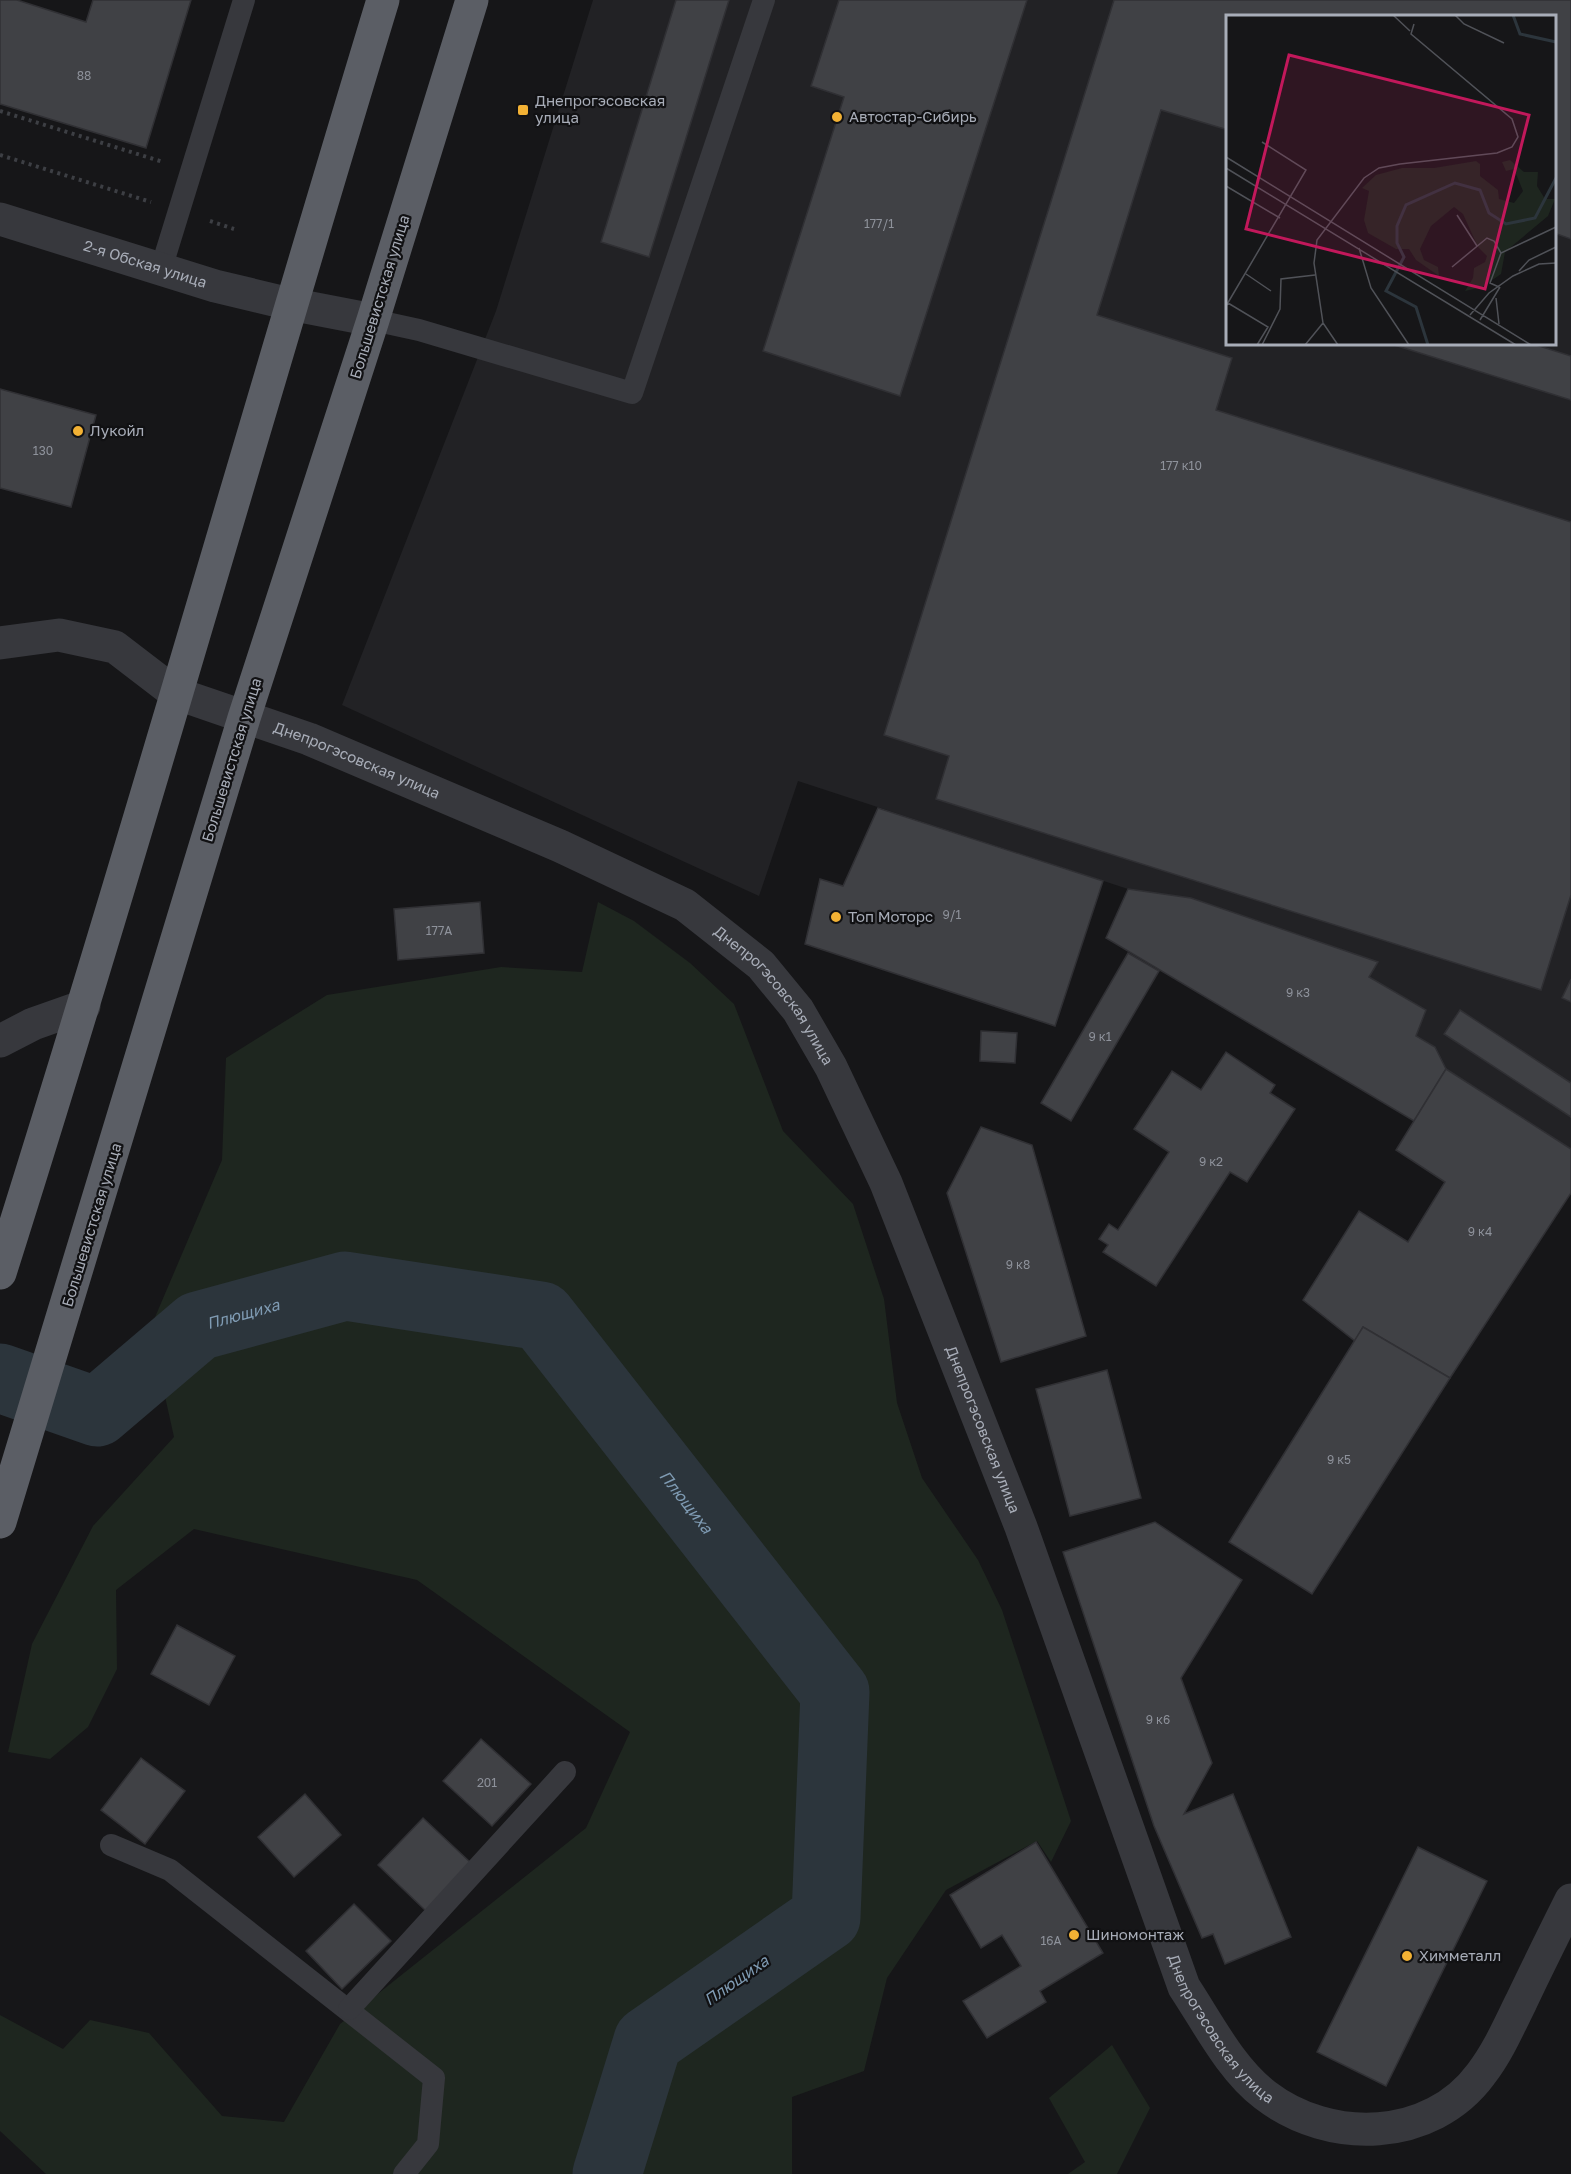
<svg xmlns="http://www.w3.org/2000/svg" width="1571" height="2174" viewBox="0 0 1571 2174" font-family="'Golos Text',sans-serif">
<rect width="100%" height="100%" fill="#161618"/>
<path fill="#222225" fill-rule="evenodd" d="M 593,0 L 1571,0 L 1571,1149 L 1446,1069 L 1435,1047 L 1416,1036 L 1426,1010 L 1369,977 L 1377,962 L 1191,898 L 1128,889 L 798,781 L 759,896 L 342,705 L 496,311 ZM 1228,16 L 1554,16 L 1554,344 L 1228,344 Z"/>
<g fill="#1e261f">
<polygon points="598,902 634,921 690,963 734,1004 783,1131 853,1204 884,1299 897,1403 922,1478 978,1560 1002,1610 1071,1821 1051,1862 1037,1841 946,1890 887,1978 864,2071 792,2097 792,2174 46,2174 0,2131 0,2015 63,2049 90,2020 149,2033 222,2116 284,2122 340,2024 586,1828 630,1732 417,1580 194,1529 116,1590 117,1669 88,1727 50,1759 8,1752 32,1644 93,1526 174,1437 150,1329 222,1160 226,1058 327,995 501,967 582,972"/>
<polygon points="1112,2045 1150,2108 1117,2174 1068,2174 1085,2162 1049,2098"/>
</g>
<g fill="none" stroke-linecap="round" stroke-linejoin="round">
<path stroke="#2c353c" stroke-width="69" id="s1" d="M 0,1378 L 97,1412 L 198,1326 L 345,1286 L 541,1316 L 835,1692 L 826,1917 L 648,2041 L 607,2174"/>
</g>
<g fill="#404145" stroke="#303034" stroke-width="1.5">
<polygon points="0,0 17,0 86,22 93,0 191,0 146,148 0,104"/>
<polygon points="676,0 729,0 649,257 601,242"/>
<polygon points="839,0 1027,0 900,396 763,351 844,97 811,86"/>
<polygon points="1114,0 1571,0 1571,239 1554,233 1554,16 1228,16 1228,130 1161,110 1097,315 1232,358 1216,410 1571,522 1571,895 1541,990 936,799 949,756 884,735"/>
<polygon points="1391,344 1533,344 1571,356 1571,400"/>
<polygon points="0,389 96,415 71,507 0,488"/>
<polygon points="878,808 1103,881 1055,1026 805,944 820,879 843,886"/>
<polygon points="1128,889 1191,898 1378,962 1369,977 1426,1010 1416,1036 1435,1047 1446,1069 1414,1121 1106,938"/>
<polygon points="480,902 484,953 398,960 394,909"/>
<polygon points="1128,953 1159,971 1071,1121 1041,1103"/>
<polygon points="1571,979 1571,1002 1562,998"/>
<polygon points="1460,1010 1571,1083 1571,1117 1444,1034"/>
<polygon points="981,1031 1017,1033 1015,1063 980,1061"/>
<polygon points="1226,1052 1275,1085 1270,1093 1295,1109 1247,1182 1230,1172 1156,1286 1103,1252 1108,1245 1099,1239 1109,1224 1118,1230 1169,1152 1134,1129 1172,1071 1201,1090"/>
<polygon points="1446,1069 1571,1149 1571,1193 1450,1378 1363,1327 1355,1341 1303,1300 1359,1211 1408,1242 1445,1182 1396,1150"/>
<polygon points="981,1127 1032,1145 1086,1336 1001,1362 947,1193"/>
<polygon points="1363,1327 1450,1378 1312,1594 1229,1542"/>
<polygon points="1107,1370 1141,1498 1070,1516 1036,1389"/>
<polygon points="1155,1522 1242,1580 1181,1678 1212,1763 1184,1814 1233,1794 1291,1937 1225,1964 1213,1934 1202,1938 1154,1826 1063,1552"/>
<polygon points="177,1625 235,1656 209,1705 151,1674"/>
<polygon points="481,1739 531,1784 492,1826 443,1781"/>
<polygon points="141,1758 185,1791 145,1844 101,1810"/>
<polygon points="305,1794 341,1835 294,1877 258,1837"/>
<polygon points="423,1818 471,1863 426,1911 378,1865"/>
<polygon points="1036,1842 1103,1953 1040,1991 1046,2002 987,2038 963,2001 1021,1966 1002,1935 981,1948 950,1895"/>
<polygon points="1418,1847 1487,1881 1386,2086 1317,2052"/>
<polygon points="354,1904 391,1941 342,1989 306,1951"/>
</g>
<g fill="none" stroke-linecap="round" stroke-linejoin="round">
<g stroke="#3d3f44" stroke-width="4" stroke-dasharray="3 4.5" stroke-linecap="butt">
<polyline points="0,111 163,162"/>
<polyline points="0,155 151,202"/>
<polyline points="210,221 234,229"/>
</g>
<g stroke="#37383d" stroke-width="22">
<polyline points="161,269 244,0"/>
<polyline points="373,320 419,330 632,393 764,0"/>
<polyline points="111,1845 170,1870 434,2078 428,2144 404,2174"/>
<polyline points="349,2009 565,1772"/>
</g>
<g stroke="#37383d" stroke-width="33">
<path id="s2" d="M 0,219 L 215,286 L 290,304 L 373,320"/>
<polyline points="0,643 59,635 115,647 175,693"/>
<polyline points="0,1041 33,1024 84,1006"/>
</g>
<path stroke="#37383d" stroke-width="33" id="s3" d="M 175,693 L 309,739 L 560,846 L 685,905 L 761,965 L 798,1010 L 831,1067 L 886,1183 L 1021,1527 L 1184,1987 C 1208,2023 1230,2068 1265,2095 C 1330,2145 1431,2142 1481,2074 C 1498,2052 1509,2026 1521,2002 C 1537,1968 1554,1934 1571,1900"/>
<g stroke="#5b5e65" stroke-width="33">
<path d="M 0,1273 C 134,850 254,424 383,0"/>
<polyline points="0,1522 244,718 373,320 472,0"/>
</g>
</g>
<g fill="#f2b134" stroke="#111113" stroke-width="2">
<rect x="517" y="104" width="12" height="12" rx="3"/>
<circle cx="837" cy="117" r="6"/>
<circle cx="78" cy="431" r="6"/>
<circle cx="836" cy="917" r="6"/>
<circle cx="1074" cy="1935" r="6"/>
<circle cx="1407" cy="1956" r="6"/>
</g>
<g text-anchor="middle" stroke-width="4.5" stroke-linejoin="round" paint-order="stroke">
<g font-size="12" fill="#8e929b">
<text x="84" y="80">88</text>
<text x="879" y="228">177/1</text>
<text x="43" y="455">130</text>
<text x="1181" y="470">177 к10</text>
<text x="952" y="919">9/1</text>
<text x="439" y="935">177А</text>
<text x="1298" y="997">9 к3</text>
<text x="1100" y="1041">9 к1</text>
<text x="1211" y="1166">9 к2</text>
<text x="1480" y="1236">9 к4</text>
<text x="1018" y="1269">9 к8</text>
<text x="1339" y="1464">9 к5</text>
<text x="1158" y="1724">9 к6</text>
<text x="487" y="1787">201</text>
<text x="1051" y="1945">16А</text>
</g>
<g font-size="15" fill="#a8adb8" stroke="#111113" text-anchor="start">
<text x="535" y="106">Днепрогэсовская<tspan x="535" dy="17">улица</tspan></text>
<text x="849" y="122">Автостар-Сибирь</text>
<text x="90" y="436">Лукойл</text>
<text x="848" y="922">Топ Моторс</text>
<text x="1086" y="1940">Шиномонтаж</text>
<text x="1419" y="1961">Химметалл</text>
</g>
<g font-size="15" fill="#a8adb8" stroke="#111113">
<text dy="5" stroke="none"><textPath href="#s2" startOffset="152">2-я Обская улица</textPath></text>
<text transform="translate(380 297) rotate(-73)" y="5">Большевистская улица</text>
<text transform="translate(232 760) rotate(-73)" y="5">Большевистская улица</text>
<text dy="5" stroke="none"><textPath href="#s3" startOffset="194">Днепрогэсовская улица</textPath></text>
<text dy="5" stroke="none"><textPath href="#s3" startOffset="681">Днепрогэсовская улица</textPath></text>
<text transform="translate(92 1225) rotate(-73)" y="5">Большевистская улица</text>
<text dy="5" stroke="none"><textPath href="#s3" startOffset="1167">Днепрогэсовская улица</textPath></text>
<text dy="5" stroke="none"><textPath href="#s3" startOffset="1815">Днепрогэсовская улица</textPath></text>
</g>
<g font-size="16" font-style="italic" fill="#7f9bb3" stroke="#111113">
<text dy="6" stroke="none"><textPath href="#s1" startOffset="282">Плющиха</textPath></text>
<text dy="6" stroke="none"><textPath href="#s1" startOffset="822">Плющиха</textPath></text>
<text transform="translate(736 1980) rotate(-35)" y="6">Плющиха</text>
</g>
</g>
<g transform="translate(1226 15)">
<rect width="330" height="330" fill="#161618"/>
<path d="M 284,145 L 298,157 L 312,157 L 311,171 L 319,184 L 329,184 L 322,201 L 279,237 L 275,259 L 256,272 L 239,276 L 247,263 L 248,253 L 259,247 L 261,241 L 252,232 L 237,199 L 228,192 L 205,211 L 194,234 L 198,245 L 212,252 L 213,261 L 190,245 L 183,234 L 170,234 L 142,218 L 138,205 L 143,176 L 136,173 L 150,160 L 176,153 L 208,153 L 250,146 L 254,149 L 254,161 L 272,175 L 273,184 L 288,188 L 297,176 L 288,154 L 280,156 L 276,147 Z" fill="#1e261f"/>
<path fill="none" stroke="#2c353c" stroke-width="3" d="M 287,0 L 294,19 L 330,27M 202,330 L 190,292 L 160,276 L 178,242 L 171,228 L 171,211 L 180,190 L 229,168 L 254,175 L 263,198 L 280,209 L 309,203 L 330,163"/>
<path fill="none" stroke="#505258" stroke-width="1.5" d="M 167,0 L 184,16M 229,0 L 238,9 L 278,28M 0,142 L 305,330M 0,153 L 290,330M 0,171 L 54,203M 231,200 L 251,231M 133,233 L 145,273 L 183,330M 226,252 L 261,223 L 268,226 L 275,238M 293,256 L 303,245 L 330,232M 20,259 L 45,276M 273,272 L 264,268 L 275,238 L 330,212M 270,283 L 273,309M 2,288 L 42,312 L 31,330M 0,291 L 80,155 L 36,127M 244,300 L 263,278 L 287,261 L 313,249 L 330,248M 254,305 L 274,272M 36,330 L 54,294 L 55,264 L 89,260M 79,330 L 97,308M 112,330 L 97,308 L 88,248 L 91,225 L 138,163 L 153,153 L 174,149 L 271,138 L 286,132 L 292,122 L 286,104 L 185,19 L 188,9"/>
<path fill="#c2185b" fill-opacity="0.15" stroke="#c2185b" stroke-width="3" d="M 63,40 L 303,100 L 259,274 L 20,214 Z"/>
<rect width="330" height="330" fill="none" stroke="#a8adb8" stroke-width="3"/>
</g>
</svg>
